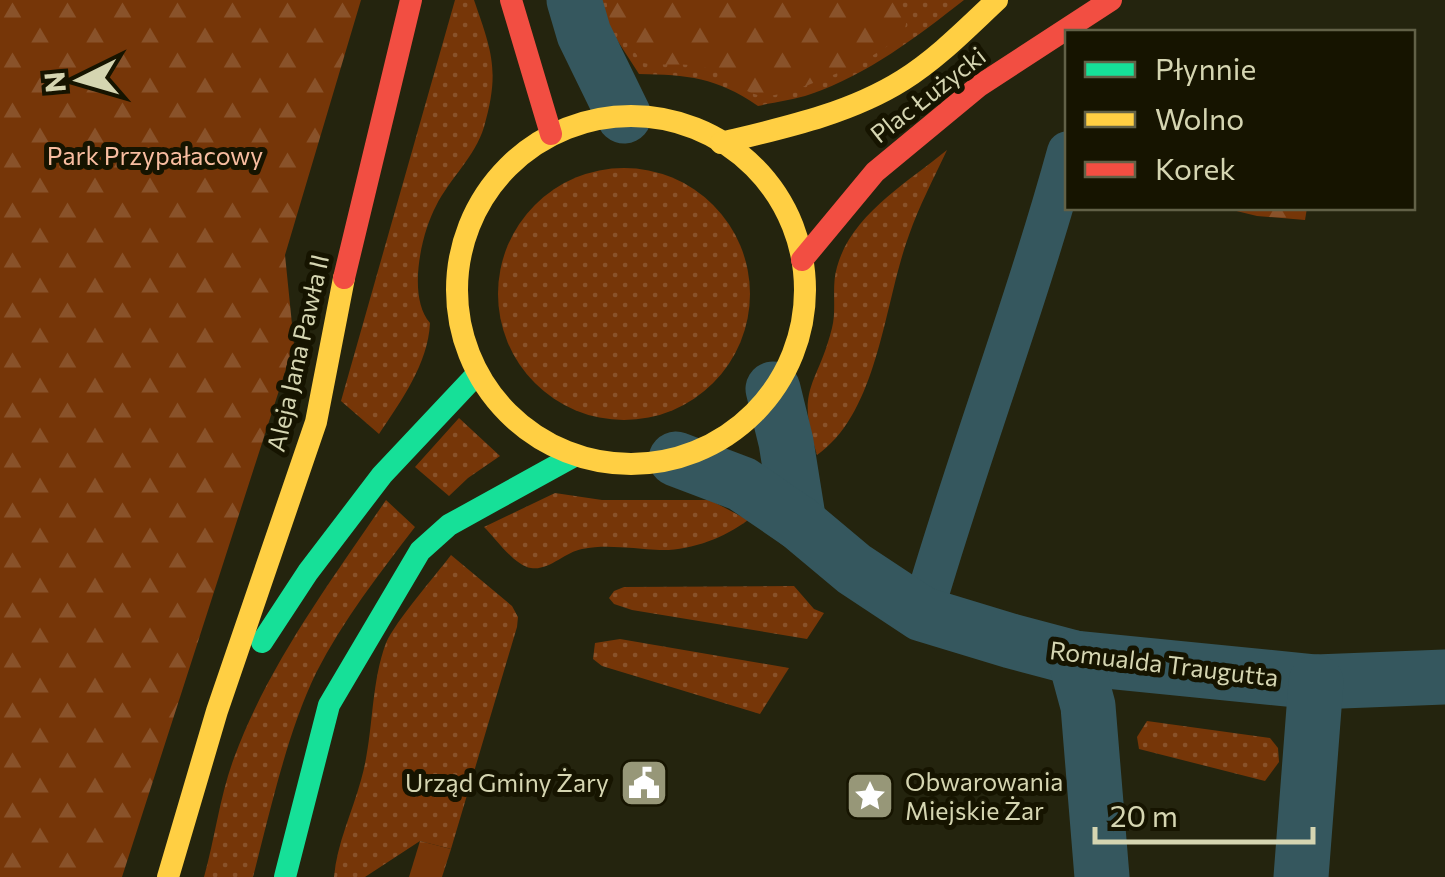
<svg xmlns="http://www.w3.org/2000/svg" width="1445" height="877" viewBox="0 0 1445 877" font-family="Commissioner,sans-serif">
<defs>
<pattern id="grass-dots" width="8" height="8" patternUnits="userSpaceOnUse" patternTransform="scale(2.5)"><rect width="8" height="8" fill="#763608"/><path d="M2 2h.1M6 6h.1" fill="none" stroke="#89522a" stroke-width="1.8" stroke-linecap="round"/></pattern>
<pattern id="forest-firs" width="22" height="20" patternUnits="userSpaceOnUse" patternTransform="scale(2.5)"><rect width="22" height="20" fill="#763608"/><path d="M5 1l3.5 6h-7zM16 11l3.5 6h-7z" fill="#89522a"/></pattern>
</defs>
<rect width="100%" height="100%" fill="#24240e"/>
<g fill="url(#grass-dots)">
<path d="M 455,0 L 474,0 C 492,52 500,71 484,127 C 475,157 450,178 436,206 C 421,234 407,297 430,323 C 428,364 401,401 379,434 L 341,401 Z"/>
<path d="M 597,0 L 964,0 C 918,36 867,75 811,94 C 794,100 775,102 758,106 C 716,77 688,75 639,74 L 608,26 Z"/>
<path d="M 947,150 C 934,178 919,206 909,235 C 884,302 879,412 817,455 C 795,386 817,388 832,328 C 837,308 831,287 837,267 C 851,215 908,182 947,150 Z"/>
<circle cx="624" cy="294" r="126"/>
<polygon points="459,418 500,456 468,478 449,496 415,467"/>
<path d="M 555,493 L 602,500 L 710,500 L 748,520 C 724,538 690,551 660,550 C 634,549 608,544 582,549 C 565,552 549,571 531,568 C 515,566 496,539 484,527 Z"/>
<path d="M 386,500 L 415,527 C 379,574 343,620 316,673 C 287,733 270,812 253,877 L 204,877 C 215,838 220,795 234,758 C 268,665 331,581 386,500 Z"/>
<path d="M 451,555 L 512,606 L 518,617 L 517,627 L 451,849 L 420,841 L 365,877 L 334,877 C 337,843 352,813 361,780 C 374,736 370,685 386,643 C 395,622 435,576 451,555 Z"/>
<polygon points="794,586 814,609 824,613 807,639 632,610 614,604 609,598 614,591 624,587"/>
<polygon points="620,639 789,668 760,714 602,666 593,659 595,643"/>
<polygon points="1147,721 1270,738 1278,748 1279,762 1265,781 1139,749 1137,737"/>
</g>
<g fill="url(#forest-firs)">
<polygon points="0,0 361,0 285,255 294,344 122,877 0,877"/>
<path d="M 606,0 L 896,0 C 902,9 909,17 905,28 C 895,53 795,94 768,96 C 747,97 730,78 712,70 C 691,61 665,67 643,63 L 610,20 Z"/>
<polygon points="1224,208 1307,208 1305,220 1257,216"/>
<polygon points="420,841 451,849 442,877 409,877"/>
</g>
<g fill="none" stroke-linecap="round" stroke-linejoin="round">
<path stroke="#35575e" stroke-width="42" d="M 922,614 C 967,459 1025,308 1068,152"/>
<g stroke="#35575e" stroke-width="55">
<polyline points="574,0 584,34 624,116"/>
<polyline points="773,389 786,442 799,523"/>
<polyline points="676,459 742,484 799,523 854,569 922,614 1011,641 1075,658 1316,682 1445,677"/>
<polyline points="1075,658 1088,706 1102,877"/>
<polyline points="1301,877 1316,682"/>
</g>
<g stroke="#16e098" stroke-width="22">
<polyline points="262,642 308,572 382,475 477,374"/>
<polyline points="285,877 329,705 420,551 449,525 574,456"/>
</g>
<g stroke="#ffcf43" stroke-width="22">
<circle cx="631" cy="290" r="174"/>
<path d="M 721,143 C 783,128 849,114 903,80 C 938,58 967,28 997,0"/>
<polyline points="168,877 217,711 316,422 344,278"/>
</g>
<g stroke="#f24e42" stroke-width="22">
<polyline points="511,0 551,134"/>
<polyline points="802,260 875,172 979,86 1111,0"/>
<polyline points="344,278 411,0"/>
</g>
</g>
<defs>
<g id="civic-square" transform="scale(2.5)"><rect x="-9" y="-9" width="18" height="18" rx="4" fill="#979778" stroke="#161400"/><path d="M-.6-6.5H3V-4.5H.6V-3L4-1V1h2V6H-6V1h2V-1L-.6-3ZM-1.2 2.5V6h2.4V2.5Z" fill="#fff"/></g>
<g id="sight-square" transform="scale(2.5)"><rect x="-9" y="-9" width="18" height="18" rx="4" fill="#979778" stroke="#161400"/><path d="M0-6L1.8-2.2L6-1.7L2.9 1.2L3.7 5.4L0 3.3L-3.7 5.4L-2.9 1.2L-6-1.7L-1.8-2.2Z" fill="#fff"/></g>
</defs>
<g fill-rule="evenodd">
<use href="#civic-square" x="644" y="783"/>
<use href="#sight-square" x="870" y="796"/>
</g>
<g text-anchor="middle" stroke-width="10" stroke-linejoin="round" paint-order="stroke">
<g font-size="25" fill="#d5d5b1" stroke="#161400">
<text transform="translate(928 95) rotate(-38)" y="9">Plac Łużycki</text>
<text transform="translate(298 353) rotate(-77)" y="9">Aleja Jana Pawła II</text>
<text transform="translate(1164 664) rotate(7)" y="9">Romualda Traugutta</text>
</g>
<g font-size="25" fill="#f8bda0" stroke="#161400">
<text x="155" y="165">Park Przypałacowy</text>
</g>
<g font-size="25" fill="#d5d5b1" stroke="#161400" text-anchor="start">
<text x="905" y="791">Obwarowania<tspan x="905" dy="29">Miejskie Żar</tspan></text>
<text x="609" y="792" text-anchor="end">Urząd Gminy Żary</text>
</g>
</g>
<rect x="1065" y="30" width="350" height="180" fill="#161400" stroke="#626147" stroke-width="2.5"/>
<rect x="1085" y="62" width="50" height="15" fill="#16e098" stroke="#626147" stroke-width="2.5"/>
<text x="1155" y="80" font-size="30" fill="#d5d5b1">Płynnie</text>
<rect x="1085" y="112" width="50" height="15" fill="#ffcf43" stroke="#626147" stroke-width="2.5"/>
<text x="1155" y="130" font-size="30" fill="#d5d5b1">Wolno</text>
<rect x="1085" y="162" width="50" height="15" fill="#f24e42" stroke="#626147" stroke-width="2.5"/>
<text x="1155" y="180" font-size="30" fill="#d5d5b1">Korek</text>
<g transform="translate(80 80) rotate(265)" stroke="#161400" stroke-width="8" paint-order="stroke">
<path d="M0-8L18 38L0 25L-18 38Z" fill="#d5d5b1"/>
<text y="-15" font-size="28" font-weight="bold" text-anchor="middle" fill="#d5d5b1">N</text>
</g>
<path d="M1095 827v15h218v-15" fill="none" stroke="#d5d5b1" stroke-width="5"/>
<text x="1110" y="827" font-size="30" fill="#d5d5b1" stroke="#161400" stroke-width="8" paint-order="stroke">20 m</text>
</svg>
